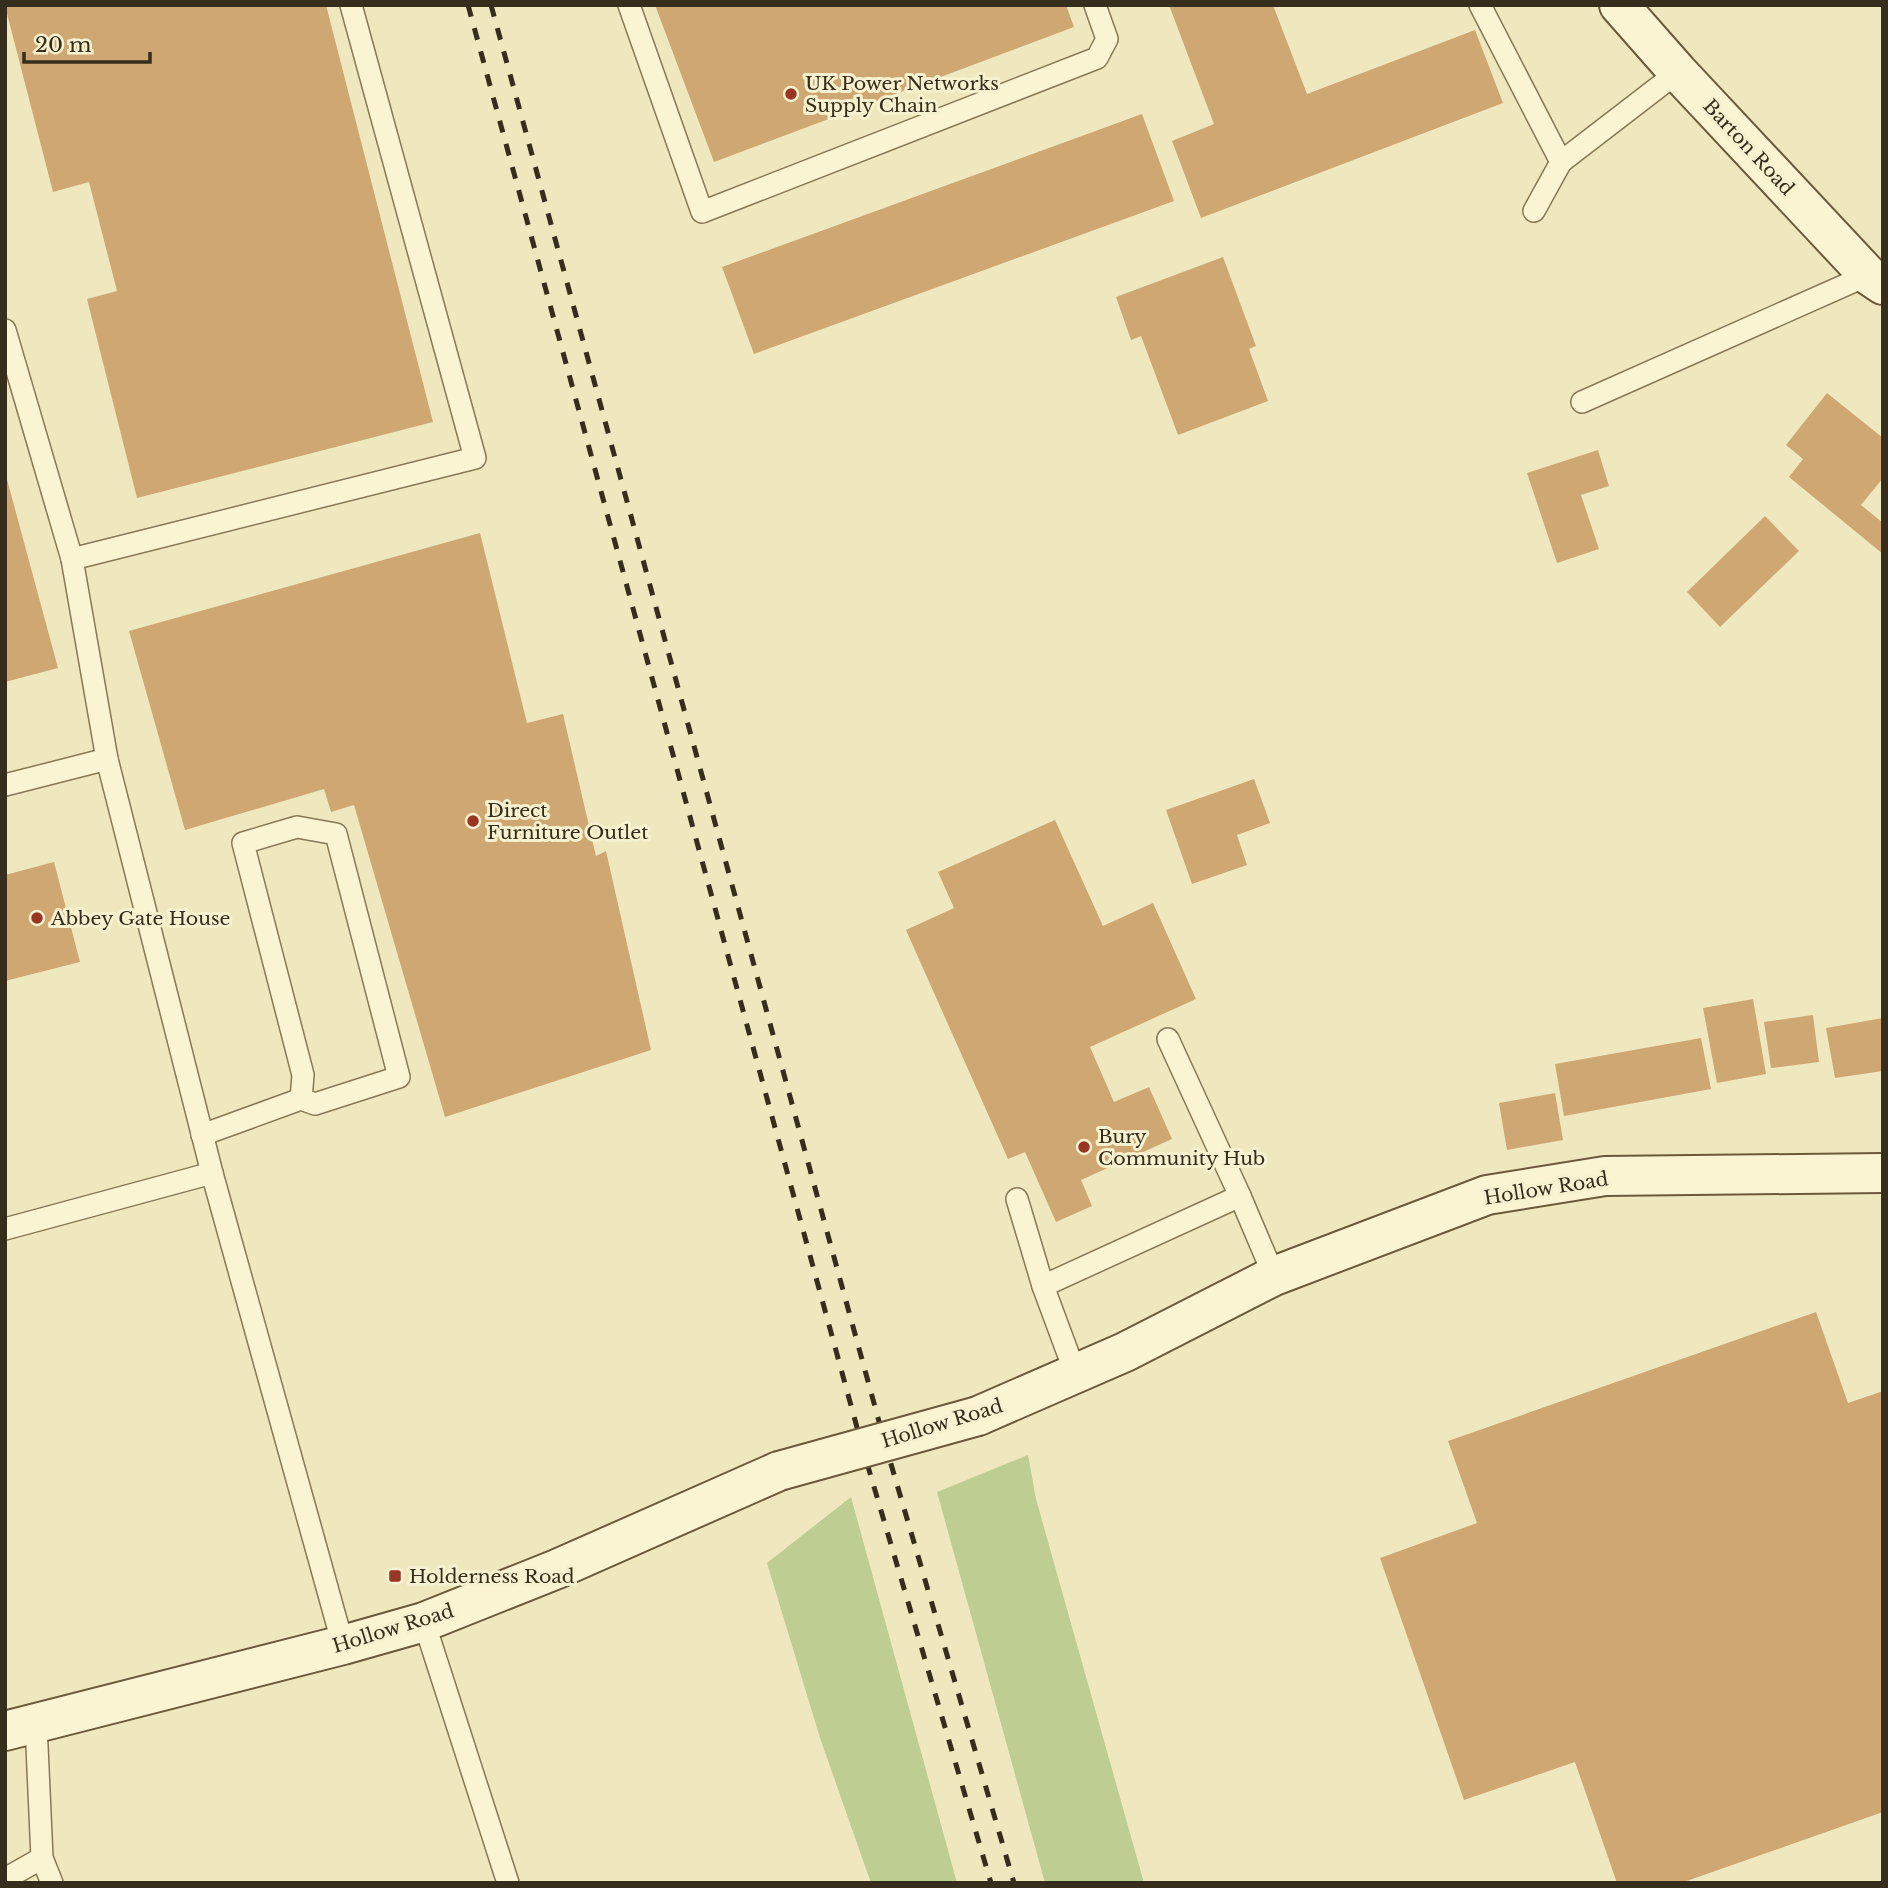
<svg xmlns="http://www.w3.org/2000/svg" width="1888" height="1888" viewBox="0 0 1888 1888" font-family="'Libre Baskerville',serif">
<rect width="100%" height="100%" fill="#efe8bf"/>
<g fill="#becd92">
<polygon points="1028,1455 1036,1499 1144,1883 1045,1883 937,1492"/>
<polygon points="851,1497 957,1883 871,1883 820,1738 767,1563"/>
</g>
<g fill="#cfa773">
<polygon points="326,5 433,422 137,498 87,299 117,291 89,182 53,192 5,6"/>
<polygon points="655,5 1066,5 1074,27 714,162"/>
<polygon points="1169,5 1273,5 1307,94 1475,30 1503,103 1201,218 1172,141 1214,124"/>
<polygon points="1142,114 1174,201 754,354 722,267"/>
<polygon points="1223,257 1256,346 1249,349 1268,401 1178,435 1141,336 1131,340 1116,297"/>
<polygon points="1827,393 1883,438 1883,478 1861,505 1883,523 1883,554 1789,477 1803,459 1786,445"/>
<polygon points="1598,450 1609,486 1581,495 1599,549 1557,563 1527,473"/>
<polygon points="5,472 58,668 5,682"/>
<polygon points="1765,516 1799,551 1720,627 1687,592"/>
<polygon points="480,533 527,723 563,714 596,856 606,851 651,1050 445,1117 354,805 331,812 324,789 185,830 129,631"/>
<polygon points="1254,779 1270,823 1237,835 1247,865 1192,884 1166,810"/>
<polygon points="1055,820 1103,926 1153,903 1196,999 1090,1047 1114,1102 1149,1087 1172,1139 1081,1180 1092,1206 1056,1222 1025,1152 1008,1159 906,930 954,908 938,872"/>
<polygon points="54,862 80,962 5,981 5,875"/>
<polygon points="1753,999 1766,1074 1717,1083 1703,1008"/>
<polygon points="1813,1015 1819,1062 1771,1068 1764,1022"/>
<polygon points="1883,1018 1883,1071 1835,1078 1826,1028"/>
<polygon points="1701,1038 1711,1089 1564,1116 1555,1064"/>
<polygon points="1555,1093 1563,1140 1507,1150 1499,1103"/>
<polygon points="1816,1312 1848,1403 1883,1391 1883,1812 1681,1883 1617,1883 1575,1762 1464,1800 1380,1558 1477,1523 1448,1441"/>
</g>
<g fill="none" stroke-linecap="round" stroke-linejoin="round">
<g stroke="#887856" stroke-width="24">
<g id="lane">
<polyline points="629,5 702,212 1097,58 1107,39 1095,5"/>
<polyline points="1480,5 1561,162 1678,72"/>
<polyline points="1534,211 1561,162"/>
<polyline points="5,330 72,559 107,759 212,1173 343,1645"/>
<polyline points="1582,402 1868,275"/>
<polyline points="72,559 475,458 351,5"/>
<polyline points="5,785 107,759"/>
<polyline points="1168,1039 1240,1196"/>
<polyline points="202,1135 301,1099 315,1104 399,1077 336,834 297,827 243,843 303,1075 301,1099"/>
<polyline points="1017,1199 1043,1286"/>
<polyline points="5,1229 212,1173"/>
<polyline points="1076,1375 1043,1286 1240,1196 1274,1276"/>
<polyline points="424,1622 508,1883"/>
<polyline points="36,1724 42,1858 52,1883"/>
<polyline points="5,1879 42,1858"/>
</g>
</g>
<g stroke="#6a593a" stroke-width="42">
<g id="secondary">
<polyline points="1619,5 1678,72 1868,275 1883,285"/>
<polyline points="978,1416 1125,1352 1274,1276 1487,1195 1605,1176 1883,1173"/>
<polyline points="5,1731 343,1645 424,1622 557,1569 779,1471"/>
</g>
</g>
<use href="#lane" stroke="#faf4d2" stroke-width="21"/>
<use href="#secondary" stroke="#faf4d2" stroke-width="38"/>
<g stroke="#372d1c" stroke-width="5" stroke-dasharray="12 12" stroke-linecap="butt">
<polyline points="468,5 864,1453 991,1883"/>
<polyline points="491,5 886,1447 1014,1883"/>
</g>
<g stroke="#6a593a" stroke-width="42" stroke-linecap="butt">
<polyline id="secondary-bridge" points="779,1471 978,1416"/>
</g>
<use href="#secondary-bridge" stroke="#faf4d2" stroke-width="38"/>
</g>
<g fill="#993524" stroke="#f6f1ce" stroke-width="2.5">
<circle cx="791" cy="94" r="7"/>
<circle cx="473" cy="821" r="7"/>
<circle cx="37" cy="918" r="7"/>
<circle cx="1084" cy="1147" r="7"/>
<rect x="388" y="1569" width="14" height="14" rx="3.5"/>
</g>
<g text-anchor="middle" stroke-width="6" stroke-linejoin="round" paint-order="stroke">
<g font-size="19" fill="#372d1c" stroke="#f6f1ce" text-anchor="start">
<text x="805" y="90">UK Power Networks<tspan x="805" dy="22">Supply Chain</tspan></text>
<text x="487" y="817">Direct<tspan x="487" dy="22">Furniture Outlet</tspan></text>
<text x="51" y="925">Abbey Gate House</text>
<text x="1098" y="1143">Bury<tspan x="1098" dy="22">Community Hub</tspan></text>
<text x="409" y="1583">Holderness Road</text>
</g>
<g font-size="19" fill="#372d1c" stroke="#f6f1ce">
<text transform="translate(1749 147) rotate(47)" y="7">Barton Road</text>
<text transform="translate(1546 1188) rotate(-9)" y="7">Hollow Road</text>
<text transform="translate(942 1423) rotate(-17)" y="7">Hollow Road</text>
<text transform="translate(393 1628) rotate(-17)" y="7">Hollow Road</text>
</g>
</g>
<rect width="1888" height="1888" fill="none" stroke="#372d1c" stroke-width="14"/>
<path d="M24 52v10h126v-10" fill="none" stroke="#372d1c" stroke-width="3.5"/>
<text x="35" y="52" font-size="21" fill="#372d1c" stroke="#f6f1ce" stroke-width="5" paint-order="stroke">20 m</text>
</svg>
